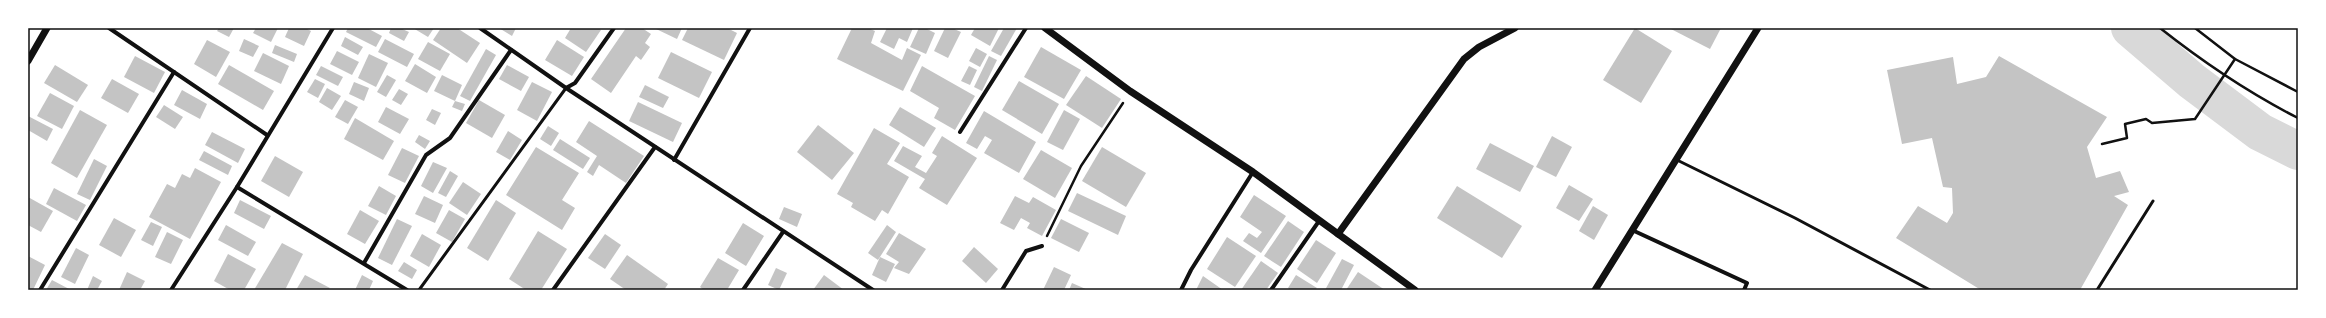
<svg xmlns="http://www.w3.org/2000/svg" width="2326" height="318" viewBox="0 0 2326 318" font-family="'Varela Round',sans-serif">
<rect width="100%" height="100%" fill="#fff"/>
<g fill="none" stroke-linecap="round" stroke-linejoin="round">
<polyline stroke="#d9d9d9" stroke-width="38" points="2130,28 2192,81 2260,132 2298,151"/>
</g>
<g fill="#c4c4c4">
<polygon points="219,28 234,28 229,37 217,31"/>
<polygon points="256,28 278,28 271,42 253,33"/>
<polygon points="289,28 305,28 311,31 304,46 285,37"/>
<polygon points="348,28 367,28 382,36 376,47 346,32"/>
<polygon points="391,28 400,28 409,32 404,41 389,33"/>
<polygon points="413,28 434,28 428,37"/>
<polygon points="441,28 457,28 480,43 467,63 433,40"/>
<polygon points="499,28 516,28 512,36"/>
<polygon points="571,28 598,28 601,30 586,52 565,38"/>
<polygon points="626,28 642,28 651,34 645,43 650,47 641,60 636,56 611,93 591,79"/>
<polygon points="654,28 682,28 677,39"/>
<polygon points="688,28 727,28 737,33 724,60 682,40"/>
<polygon points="852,28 868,28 875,31 871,43 902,60 907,48 921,55 903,91 837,59"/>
<polygon points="887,28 913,28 907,42 899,38 894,49 880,42"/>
<polygon points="919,28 925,28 935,33 926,54 910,47"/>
<polygon points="945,28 952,28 961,32 948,58 934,51"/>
<polygon points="975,28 999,28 990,46 971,35"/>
<polygon points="1004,28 1017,28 1001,56 991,51"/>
<polygon points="1635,28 1672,51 1641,103 1603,80"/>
<polygon points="1669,28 1721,28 1710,49"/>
<polygon points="345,37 363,47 358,55 341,46"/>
<polygon points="244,39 259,46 253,57 239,51"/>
<polygon points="385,39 414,54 407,67 378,52"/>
<polygon points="207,40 230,52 216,77 194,64"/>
<polygon points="557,40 584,57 572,76 545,60"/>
<polygon points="428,42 450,54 440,71 418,59"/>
<polygon points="275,45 297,54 294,62 272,53"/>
<polygon points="1041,47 1081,70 1064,99 1024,77"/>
<polygon points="976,48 987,54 980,67 969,61"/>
<polygon points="486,49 496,55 470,101 460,96"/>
<polygon points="337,51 359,62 352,75 330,64"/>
<polygon points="671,52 712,72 699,98 658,78"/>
<polygon points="263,53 289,66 281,84 254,71"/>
<polygon points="369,54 388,63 376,87 358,78"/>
<polygon points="135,56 165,72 154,93 124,77"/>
<polygon points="989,56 997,60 982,91 974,87"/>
<polygon points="1999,56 2107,117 2087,147 2096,178 2120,171 2129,192 2114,196 2128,205 2080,290 1981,290 1896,238 1918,206 1947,223 1953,213 1952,188 1943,187 1932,138 1902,144 1887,70 1953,57 1957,84 1986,77"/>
<polygon points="415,64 436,77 427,93 405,81"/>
<polygon points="55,65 88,85 77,102 44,83"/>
<polygon points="229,65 274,91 263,110 218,84"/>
<polygon points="507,65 529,77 521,91 499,79"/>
<polygon points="321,66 343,77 338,86 316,75"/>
<polygon points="922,66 975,96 955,130 934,118 939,108 910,91"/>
<polygon points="969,66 977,70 970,85 961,81"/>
<polygon points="387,75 396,80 386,97 377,92"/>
<polygon points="442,75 462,85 455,101 465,104 462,111 452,107 455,101 434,91"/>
<polygon points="1086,76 1121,99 1102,128 1066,105"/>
<polygon points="112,79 139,94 128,113 101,98"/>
<polygon points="315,79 325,84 318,98 307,92"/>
<polygon points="1019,81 1059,104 1042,134 1002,110"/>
<polygon points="354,82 369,88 364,101 349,94"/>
<polygon points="532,82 552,92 537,121 517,110"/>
<polygon points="645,85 669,97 663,108 639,97"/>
<polygon points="327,88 341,96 332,110 319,102"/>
<polygon points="399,89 408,94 401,105 392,100"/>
<polygon points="182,90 207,104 200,119 174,105"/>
<polygon points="50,93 74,106 62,129 37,116"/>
<polygon points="345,100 358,107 348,124 335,117"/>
<polygon points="479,100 505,115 492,138 466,123"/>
<polygon points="638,102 682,123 673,142 629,121"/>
<polygon points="164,105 183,117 175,129 156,117"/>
<polygon points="386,107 409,119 400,134 378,122"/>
<polygon points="900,107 936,128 924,147 889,125"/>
<polygon points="432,109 441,113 435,125 426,120"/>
<polygon points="80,110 107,125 77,178 51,163"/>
<polygon points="1064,110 1080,119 1063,150 1047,142"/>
<polygon points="984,111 1036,142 1019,173 984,153 992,140 985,136 977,149 966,143"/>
<polygon points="28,116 53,129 47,141 28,130"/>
<polygon points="355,118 394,141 383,160 344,139"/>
<polygon points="589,121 644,156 626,183 599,165 593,176 587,172 597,156 576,142"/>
<polygon points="818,125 854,153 832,180 797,152"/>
<polygon points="548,126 559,133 551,146 540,139"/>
<polygon points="874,128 900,143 887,164 909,177 888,214 882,210 875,221 851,207 853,203 837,194"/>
<polygon points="508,131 522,140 510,160 496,152"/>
<polygon points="212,132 245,149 238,163 205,145"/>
<polygon points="419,135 430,141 425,149 415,142"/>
<polygon points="942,136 977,158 947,205 919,188 925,179 894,161 903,146 922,156 915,167 926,173 937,156 932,153"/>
<polygon points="1552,136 1572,147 1556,177 1536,167"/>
<polygon points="560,139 590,158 583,169 553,150"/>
<polygon points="1490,143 1534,166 1520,192 1476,169"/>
<polygon points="536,147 579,173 562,200 575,208 562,230 506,195"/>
<polygon points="1102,147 1146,173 1126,207 1082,181"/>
<polygon points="402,148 419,156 405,183 388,175"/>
<polygon points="1041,150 1072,168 1055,198 1023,179"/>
<polygon points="204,151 232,166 228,175 199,160"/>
<polygon points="275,156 303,172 289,197 261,181"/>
<polygon points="94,159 107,166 90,200 77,194"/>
<polygon points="433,162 447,168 433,193 421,186"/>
<polygon points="195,168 221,182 190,239 149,217 167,184 175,188 182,174 190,178"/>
<polygon points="450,171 458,176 446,197 438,193"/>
<polygon points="463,182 481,194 467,215 449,203"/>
<polygon points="1569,185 1593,199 1579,221 1556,208"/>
<polygon points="379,186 396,196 386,215 368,206"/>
<polygon points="1457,186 1522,226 1502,258 1437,218"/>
<polygon points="54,188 86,205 77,221 46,204"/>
<polygon points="1077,193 1126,216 1118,235 1068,211"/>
<polygon points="1254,195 1286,216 1261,253 1243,241 1249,233 1257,238 1262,232 1240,217"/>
<polygon points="424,196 443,205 435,223 415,214"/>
<polygon points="1015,196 1029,203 1033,197 1056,210 1042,236 1027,228 1030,223 1021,218 1014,230 1000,223"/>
<polygon points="28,197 53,211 41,232 28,225"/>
<polygon points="240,200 271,216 264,229 234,213"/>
<polygon points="496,200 516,213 488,261 467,248"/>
<polygon points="1593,206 1608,215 1594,240 1579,231"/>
<polygon points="784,207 802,214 797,227 779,219"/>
<polygon points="360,210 379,221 365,244 347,234"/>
<polygon points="449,210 465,219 452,242 436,233"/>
<polygon points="114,218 136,230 121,257 99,245"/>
<polygon points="397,219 412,226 392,265 378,258"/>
<polygon points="1061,219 1089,233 1079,252 1051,238"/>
<polygon points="1288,221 1304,232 1281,267 1264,256"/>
<polygon points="151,222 162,227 153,246 141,240"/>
<polygon points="743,223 764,236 746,266 725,253"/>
<polygon points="226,225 256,242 248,256 218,240"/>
<polygon points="887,225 896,232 878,260 868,253"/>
<polygon points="538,231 567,249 541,290 526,290 509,279"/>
<polygon points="167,232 183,240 171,264 155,257"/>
<polygon points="899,233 926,249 909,274 894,268 899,262 886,254"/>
<polygon points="422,234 441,245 429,267 410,256"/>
<polygon points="605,234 621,245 605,269 588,258"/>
<polygon points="1227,237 1256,256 1235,287 1207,269"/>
<polygon points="1316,240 1336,253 1317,283 1297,269"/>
<polygon points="282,243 303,254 285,290 254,290"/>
<polygon points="974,247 998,269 986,283 962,261"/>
<polygon points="76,248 89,255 75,284 61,277"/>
<polygon points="228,254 256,269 244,290 230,290 214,281"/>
<polygon points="627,255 668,284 664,290 626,290 610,279"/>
<polygon points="28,256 45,265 33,290 28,290"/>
<polygon points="880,257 895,264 886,282 872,275"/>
<polygon points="718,258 739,270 727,290 704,290 700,287"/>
<polygon points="1342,259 1354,265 1341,290 1325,290"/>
<polygon points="1261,261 1278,273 1266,290 1241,290"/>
<polygon points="404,262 417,270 412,279 398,271"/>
<polygon points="1054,267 1071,275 1064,290 1043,290"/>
<polygon points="776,268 787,273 779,290 768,285"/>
<polygon points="127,272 145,281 140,290 119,290"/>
<polygon points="1358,272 1385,290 1346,290"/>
<polygon points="305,275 330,288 328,290 296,290"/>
<polygon points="362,275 373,281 369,290 355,290"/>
<polygon points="824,275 844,290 813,290"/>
<polygon points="1296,275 1317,288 1315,290 1291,290 1288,288"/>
<polygon points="93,276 102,281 97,290 87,290"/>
<polygon points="1203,276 1223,290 1196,290"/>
<polygon points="52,280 71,290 46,290"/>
<polygon points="1072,283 1088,290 1069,290"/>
</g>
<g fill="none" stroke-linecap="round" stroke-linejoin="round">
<g stroke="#111" stroke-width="2.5">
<path d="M 2160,28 C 2203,62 2249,93 2298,118"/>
<polyline points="2195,28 2235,59 2298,92"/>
<polyline points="2102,144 2127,138 2125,124 2146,119 2152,123 2195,119 2235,59"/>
<polyline points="1047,236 1081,166 1123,103"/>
</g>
<g stroke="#111" stroke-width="3">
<polyline points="1677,160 1795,218 1930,290"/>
<polyline points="419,290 566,88"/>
<polyline points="2097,290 2153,201"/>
</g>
<g stroke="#111" stroke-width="4">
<polyline points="109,28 267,135"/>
<polyline points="480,28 566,88 873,290"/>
<polyline points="566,88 575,83 614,28"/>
<polyline points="960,132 1026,28"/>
<polyline points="674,160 750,28"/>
<polyline points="237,187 407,290"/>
<polyline points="1632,230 1747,283 1744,290"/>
<polyline points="364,263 426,155 450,138 511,50"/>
<polyline points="40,290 174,72"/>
<polyline points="171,290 237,187 333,28"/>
<polyline points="553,290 655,147"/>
<polyline points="743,290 783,232"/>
<polyline points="1002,290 1026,251 1042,246"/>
<polyline points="1181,290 1191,270 1253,172"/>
<polyline points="1271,290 1319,221"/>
</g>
<g stroke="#111" stroke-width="7">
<polyline points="1045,28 1130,91 1253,172 1415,290"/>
<polyline points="28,61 47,28"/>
<polyline points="1338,234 1464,59 1479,47 1515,28"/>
<polyline points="1595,290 1758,28"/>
</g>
</g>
<rect width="2326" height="318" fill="none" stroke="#ffffff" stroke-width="58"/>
<rect x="29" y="29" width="2268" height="260" fill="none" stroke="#111" stroke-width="1.5"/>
</svg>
